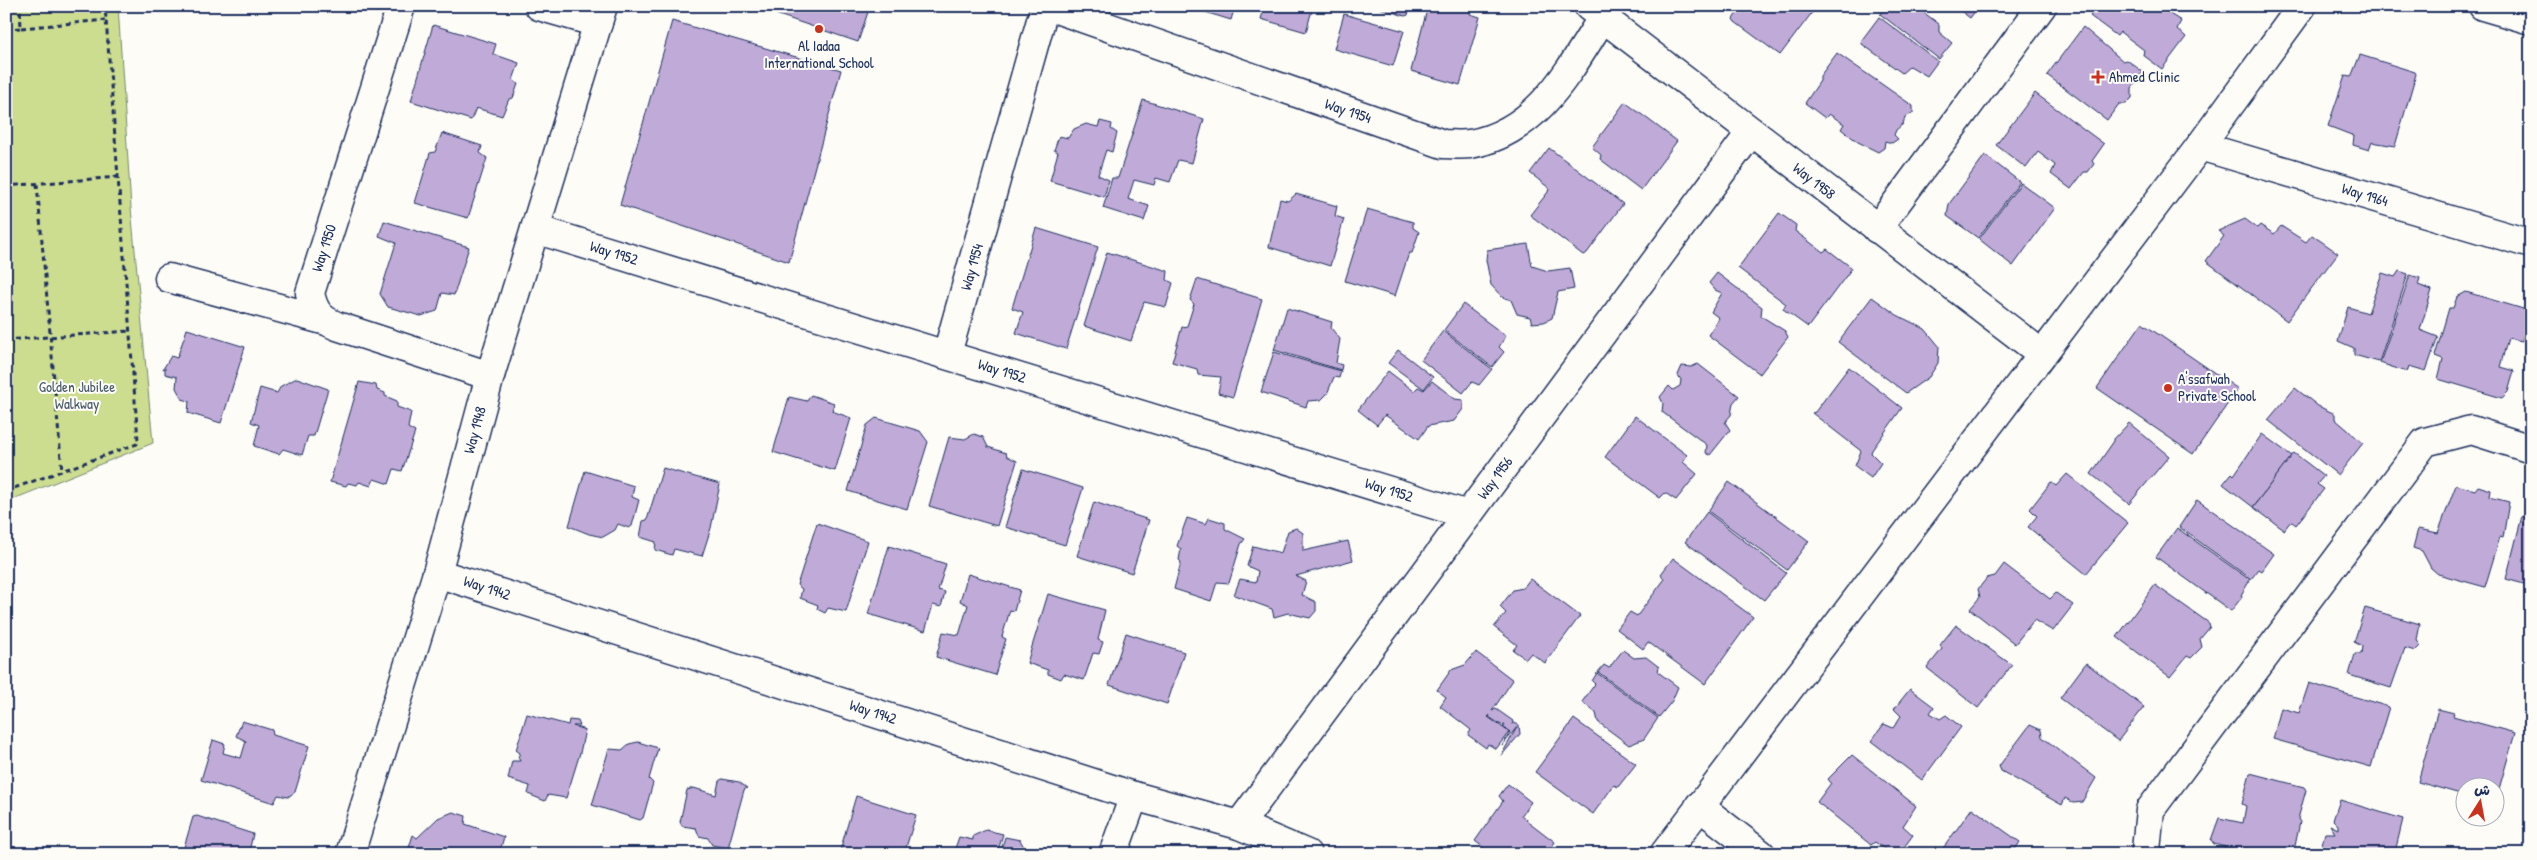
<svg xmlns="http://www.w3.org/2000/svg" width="2537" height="860" viewBox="0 0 2537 860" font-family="'Patrick Hand','Playpen Sans Arabic',sans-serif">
<rect width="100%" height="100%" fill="#fdfcf7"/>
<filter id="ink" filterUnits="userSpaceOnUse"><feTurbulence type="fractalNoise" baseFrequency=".02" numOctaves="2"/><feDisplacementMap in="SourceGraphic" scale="10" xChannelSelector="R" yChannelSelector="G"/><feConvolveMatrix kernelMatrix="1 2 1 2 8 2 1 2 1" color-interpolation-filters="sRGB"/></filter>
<g filter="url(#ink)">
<polygon fill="#cddd90" stroke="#748677" points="6,6 118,6 131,208 153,443 6,502"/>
<g fill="#c0aad8" stroke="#1b2f5e">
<polygon points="752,6 870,6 858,42"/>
<polygon points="1185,6 1235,6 1231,20"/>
<polygon points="1265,6 1313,6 1306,32 1261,19"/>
<polygon points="1373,6 1410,6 1408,15 1405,16"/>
<polygon points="1428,6 1471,6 1470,14 1480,17 1460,85 1411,71"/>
<polygon points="1742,6 1817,6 1780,55 1735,22 1733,19"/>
<polygon points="1886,6 1915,6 1939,24 1939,32 1952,43 1939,59 1880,14"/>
<polygon points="1954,6 1979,6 1970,18"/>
<polygon points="2097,6 2157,6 2181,21 2177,29 2186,37 2162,69 2143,55 2144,50 2120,32 2117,36 2090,16"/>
<polygon points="1344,14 1404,31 1393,66 1334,49"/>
<polygon points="1879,17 1938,61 1927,76 1910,66 1902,73 1862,44 1861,41"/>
<polygon points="672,21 841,70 789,262 620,205"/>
<polygon points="433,25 496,44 493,54 519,63 513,80 518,84 513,98 509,99 502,116 476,108 471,120 411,101"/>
<polygon points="2083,27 2123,61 2127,60 2143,72 2132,88 2132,98 2126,104 2119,104 2107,120 2047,75"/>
<polygon points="1837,53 1913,106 1913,113 1905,117 1903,124 1896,130 1894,135 1898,139 1892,143 1885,141 1884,148 1878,152 1858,142 1841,129 1844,124 1829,114 1825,118 1805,103 1820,81 1820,76"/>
<polygon points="2360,55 2415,72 2416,74 2395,146 2372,142 2369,150 2353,145 2354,136 2328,126 2345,76 2351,77"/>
<polygon points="2035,93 2104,144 2092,161 2094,164 2088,172 2084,172 2071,189 2051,174 2055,165 2038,152 2026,168 1996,145"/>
<polygon points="1143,100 1204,119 1192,163 1178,160 1170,182 1156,178 1154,185 1134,180 1128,199 1149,206 1144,221 1103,208 1112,178 1118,178"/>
<polygon points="1625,102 1677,141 1641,190 1600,159 1601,155 1592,147"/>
<polygon points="1100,121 1112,124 1111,129 1117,133 1112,152 1106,150 1098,175 1109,180 1104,197 1050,181 1058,152 1054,150 1059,136 1068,138 1074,129 1086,124 1098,127"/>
<polygon points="442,133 482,146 480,153 487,158 468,218 415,203 430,153 435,152"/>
<polygon points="1549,148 1623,204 1587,253 1583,255 1530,215 1548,192 1549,188 1530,173"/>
<polygon points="1985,155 2020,182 1978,238 1947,216 1949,204"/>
<polygon points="2021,183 2055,208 2013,266 1979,239"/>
<polygon points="1296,194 1337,206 1335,216 1344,219 1330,266 1269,247 1280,199 1288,201"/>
<polygon points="1367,209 1413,222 1413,228 1419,232 1412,253 1409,253 1395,296 1345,281"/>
<polygon points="1779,213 1796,225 1795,231 1823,252 1827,249 1852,268 1808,327 1783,309 1786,304 1738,268"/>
<polygon points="2245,219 2257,228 2260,225 2274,234 2281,226 2306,242 2312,235 2338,253 2287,321 2206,261 2224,236 2218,231"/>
<polygon points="384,221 469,247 454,295 442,293 437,311 421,316 388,307 380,294 396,243 379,236"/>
<polygon points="1036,228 1098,247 1066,349 1016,333 1023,312 1012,308"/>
<polygon points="1528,244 1532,266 1548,271 1570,268 1574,289 1558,292 1552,318 1544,322 1532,323 1530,317 1517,314 1511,300 1502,297 1491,285 1486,260 1487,250"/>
<polygon points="1107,252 1168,271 1167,280 1173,283 1166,307 1144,302 1131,341 1084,326"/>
<polygon points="2399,271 2408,274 2379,362 2354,355 2354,348 2338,341 2348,307 2368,313 2382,273 2395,277"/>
<polygon points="1717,273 1762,307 1761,316 1785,331 1788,337 1760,374 1708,335 1719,318 1711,312 1722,293 1715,290 1709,283"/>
<polygon points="2410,275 2420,278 2418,285 2432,290 2420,330 2438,337 2426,371 2409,366 2407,372 2380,363"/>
<polygon points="1197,279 1262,299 1233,397 1218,393 1221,377 1198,375 1197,369 1172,362 1182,327 1187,326 1194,304 1190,300"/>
<polygon points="2466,292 2530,311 2522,341 2508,338 2500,367 2514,371 2508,392 2502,398 2438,379 2443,359 2435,356 2449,308 2453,308 2457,297"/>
<polygon points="1872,297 1897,315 1925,329 1939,346 1938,363 1929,377 1906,393 1838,342"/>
<polygon points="1463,304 1506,336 1499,347 1504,352 1492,367 1444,330"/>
<polygon points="1287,308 1332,322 1331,328 1340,339 1336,363 1342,365 1341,370 1274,350"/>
<polygon points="2142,323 2238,389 2193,454 2097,388"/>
<polygon points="187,329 245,347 221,423 188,413 189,401 182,399 176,388 177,377 165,374 165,368 163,369 171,356 177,358"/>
<polygon points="1443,331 1492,369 1479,385 1472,382 1463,393 1421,360"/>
<polygon points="1398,350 1433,377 1424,389 1388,363"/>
<polygon points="1274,352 1341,371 1339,378 1334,377 1327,394 1321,400 1308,401 1306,407 1261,392"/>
<polygon points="1698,364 1739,396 1733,403 1731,415 1725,422 1730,430 1710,455 1706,453 1707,445 1662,412 1663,403 1660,397 1669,386 1673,390 1680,386 1681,380 1678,375 1682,366 1691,367"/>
<polygon points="1849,367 1902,408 1872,450 1871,453 1881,463 1871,478 1855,466 1861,451 1812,413 1815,412"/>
<polygon points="1388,371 1414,391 1418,387 1424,390 1432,381 1455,399 1463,400 1463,409 1454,421 1428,426 1419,439 1385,415 1377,425 1358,410"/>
<polygon points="297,378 328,389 314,436 308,436 302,455 283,449 279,454 254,446 259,425 251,422 260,388 277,393 281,386"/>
<polygon points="359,382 376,385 377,390 385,393 385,396 397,401 397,407 411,412 408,428 415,432 402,471 394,469 389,484 374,479 371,486 359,482 357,485 348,483 346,486 330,482"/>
<polygon points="2295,388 2318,406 2335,414 2335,419 2363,443 2338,475 2268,420"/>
<polygon points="811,395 834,403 832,411 851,418 835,471 773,452 789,397 807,401"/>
<polygon points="1635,416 1687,455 1683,462 1697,474 1676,500 1665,493 1660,498 1605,457"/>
<polygon points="876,418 920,431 928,442 907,509 848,491 867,425"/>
<polygon points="2129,423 2169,456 2129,504 2091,474 2114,441 2114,439"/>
<polygon points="974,434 983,437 988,447 1006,453 1007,456 1017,461 997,526 929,506 949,437 965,439"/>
<polygon points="2262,434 2292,456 2253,507 2223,484 2232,473 2234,475"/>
<polygon points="2294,453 2324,476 2317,484 2324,489 2296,525 2291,521 2284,530 2253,507"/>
<polygon points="663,468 720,484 711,528 702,556 674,549 672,555 655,550 656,542 640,537 643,521 647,520"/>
<polygon points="1023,469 1083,488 1065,545 1005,527"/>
<polygon points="585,471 634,486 632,497 639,500 632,526 629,528 618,524 615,530 603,537 589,534 569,526"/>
<polygon points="2067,474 2128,523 2086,574 2028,527 2037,516 2030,509 2051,482 2056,486"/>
<polygon points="1729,482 1809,541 1787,570 1708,511"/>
<polygon points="2456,485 2475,490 2478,486 2491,490 2490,497 2509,502 2503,538 2500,537 2485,587 2438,574 2431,568 2422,551 2413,548 2418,529 2438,533"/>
<polygon points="2197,500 2274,554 2262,571 2259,569 2251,579 2179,527"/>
<polygon points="1094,502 1149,520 1132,573 1077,556"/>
<polygon points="1707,512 1786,573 1764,600 1685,542"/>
<polygon points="2522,516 2531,519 2531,586 2506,579"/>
<polygon points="1187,518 1206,524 1209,518 1225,523 1225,529 1245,539 1241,544 1229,583 1217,582 1211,601 1174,589 1181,562 1179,560 1181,549 1177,546"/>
<polygon points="817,523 868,541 846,612 828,608 825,613 817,609 818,605 800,598 802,589 797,585"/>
<polygon points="1296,528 1303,533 1303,551 1348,541 1353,560 1296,576 1306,581 1302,595 1316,602 1316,611 1310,618 1288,613 1274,617 1272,609 1234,595 1240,579 1256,582 1258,571 1247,566 1253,546 1281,553 1288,531"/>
<polygon points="2177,528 2250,580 2241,595 2242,597 2231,611 2156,557"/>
<polygon points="889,546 946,564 938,590 945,592 941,607 933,605 925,631 868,614"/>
<polygon points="1673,558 1753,617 1705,684 1648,642 1643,649 1617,629 1630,612 1637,616 1664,580 1661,574"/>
<polygon points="2004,564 2050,599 2056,593 2073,605 2053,631 2034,620 2015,644 1970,609 1980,597 1978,589 1987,578 1995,576"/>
<polygon points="968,574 1020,590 1014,611 1010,610 1002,637 1006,639 995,675 936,657 943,632 959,635 968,605 960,601"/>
<polygon points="1530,579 1580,616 1545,663 1531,653 1526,659 1513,650 1517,645 1494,627 1506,613 1500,607 1513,590 1523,588"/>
<polygon points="2155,585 2209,623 2210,627 2200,639 2202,647 2191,658 2187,656 2170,677 2117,637"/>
<polygon points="1048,594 1105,610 1098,640 1103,642 1099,654 1093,653 1084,680 1064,674 1061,679 1048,674 1048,670 1027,663"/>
<polygon points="2365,608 2420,624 2417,640 2420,646 2415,651 2405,648 2391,688 2349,675 2355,654 2361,654 2362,646 2354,642"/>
<polygon points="1956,625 2012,665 1978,708 1927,668 1942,649 1940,645"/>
<polygon points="1126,633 1184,652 1167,704 1109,685"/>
<polygon points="1623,650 1634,658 1646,657 1659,667 1658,672 1678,687 1672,701 1659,717 1598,672 1604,665 1609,668"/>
<polygon points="1476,652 1513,680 1492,711 1496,709 1513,721 1512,725 1514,723 1519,725 1520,734 1501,756 1517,727 1502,746 1510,732 1503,727 1505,724 1501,725 1489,717 1490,715 1488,717 1509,732 1496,749 1488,744 1486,748 1468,735 1471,730 1440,706 1446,697 1437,690 1451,670 1465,665"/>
<polygon points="2086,663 2144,707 2118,741 2060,698"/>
<polygon points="1597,673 1658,718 1644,739 1629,745 1598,722 1596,713 1582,702 1595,684 1592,681"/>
<polygon points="2309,683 2389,707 2371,767 2273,739 2281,708 2299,713"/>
<polygon points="1910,689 1934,707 1930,713 1940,719 1946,715 1961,727 1922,780 1871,741 1884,724 1893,728 1901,716 1894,709"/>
<polygon points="2438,709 2454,713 2453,716 2515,733 2495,803 2494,788 2464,788 2464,795 2418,782"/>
<polygon points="527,714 568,725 569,720 578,721 580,726 573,726 585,730 580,753 566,798 548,795 545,801 528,794 530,786 508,779 512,761 520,761 518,757 520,753 516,750"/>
<polygon points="1574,719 1636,764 1618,787 1614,785 1593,814 1535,772"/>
<polygon points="242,721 272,730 273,735 309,746 295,792 288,797 278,795 274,803 201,780 213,740 225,744 223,753 241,758 246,741 236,736"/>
<polygon points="2030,725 2041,730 2042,737 2096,778 2082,802 2074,803 2065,798 2062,805 2001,771 1999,766"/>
<polygon points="638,742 658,748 649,779 653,783 643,818 640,820 592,805 609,749 622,750 629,744"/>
<polygon points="1852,755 1916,806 1903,826 1913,835 1899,854 1891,854 1875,842 1871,845 1817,802 1831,783 1828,779"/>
<polygon points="2250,773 2304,787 2306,790 2298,819 2300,822 2295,846 2287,848 2285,854 2223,854 2225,847 2214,844 2211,840 2219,818 2243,823 2246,806 2242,804"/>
<polygon points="722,779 739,782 747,788 744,790 728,848 712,845 708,838 699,836 696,828 682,826 680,822 687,790 694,788 716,795 719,781"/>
<polygon points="1508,784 1531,802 1521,816 1555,842 1547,854 1492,854 1475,841 1503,801 1499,796"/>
<polygon points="856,796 916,815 904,854 839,854"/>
<polygon points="2340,800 2403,819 2395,852 2398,854 2321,853 2320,851 2325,833 2335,833 2330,825 2338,829 2338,825 2333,820"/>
<polygon points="1972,808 2020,842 2012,854 1939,854"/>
<polygon points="453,812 466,816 465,824 504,837 499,854 407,854 413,835 417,838 438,818"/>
<polygon points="197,816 253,834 249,852 252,854 182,854 193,817"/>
<polygon points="986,830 1003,834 997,854 953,854 959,837 973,840 973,836"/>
<polygon points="1005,837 1020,840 1028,854 1000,854"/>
</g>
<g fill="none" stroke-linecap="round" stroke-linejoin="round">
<g stroke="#1b2f5e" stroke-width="31">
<g id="minor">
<path d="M 401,6 L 310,293 C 314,312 320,319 337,326 L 490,376"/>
<polyline points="539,6 598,23"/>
<path d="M 1048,6 L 1443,144 C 1451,144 1461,145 1470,144 C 1543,131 1573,62 1610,6"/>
<polyline points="2483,6 2531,20"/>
<polyline points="1589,7 2042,354"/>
<polyline points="2200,146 2531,244"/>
<polyline points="535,229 1468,515"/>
<polyline points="1877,229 2042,6"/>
<polyline points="169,278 323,320"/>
<polyline points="947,354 1045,6"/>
<polyline points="437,573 1134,796 1239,825 1307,854"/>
<polyline points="1699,806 1761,854"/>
<polyline points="1239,825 1751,132"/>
<polyline points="350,854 437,573 490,376 603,6"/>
<polyline points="1113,854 1134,796"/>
<polyline points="1664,854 2200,146 2302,6"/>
<polyline points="2149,854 2146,850 2150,810 2425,442 2471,430 2531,449"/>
</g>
</g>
<g stroke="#1b2f5e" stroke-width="3" stroke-dasharray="5 4" stroke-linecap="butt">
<polyline points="21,28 105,20"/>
<polyline points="6,29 21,28 20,6"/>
<polyline points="37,184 62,471"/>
<polyline points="6,186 118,177"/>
<polyline points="6,340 130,331"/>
<polyline points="6,491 131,446 137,444 138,440 105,6"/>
</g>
<use href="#minor" stroke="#fdfcf7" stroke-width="28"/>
</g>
</g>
<g fill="#c8321e" stroke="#fdfcf7" stroke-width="2">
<circle cx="819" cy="29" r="5"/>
<path d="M2095.5 69.5h5v5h5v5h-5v5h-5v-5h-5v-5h5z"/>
<circle cx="2168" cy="388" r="5"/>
</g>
<g text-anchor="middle" stroke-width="4" stroke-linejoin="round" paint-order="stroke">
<g font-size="15" fill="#1b2f5e" stroke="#fdfcf7" text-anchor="start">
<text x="819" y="51" text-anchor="middle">Al Iadaa<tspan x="819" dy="17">International School</tspan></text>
<text x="2109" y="82">Ahmed Clinic</text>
<text x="2178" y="384">A'ssafwah<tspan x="2178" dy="17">Private School</tspan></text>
</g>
<g font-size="15" fill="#1b2f5e" stroke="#fdfcf7">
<text transform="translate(1348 111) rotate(19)" y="5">Way 1954</text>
<text transform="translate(1814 181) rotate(38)" y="5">Way 1958</text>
<text transform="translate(2365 195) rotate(17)" y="5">Way 1964</text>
<text transform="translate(324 248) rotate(-72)" y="5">Way 1950</text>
<text transform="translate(614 253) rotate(17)" y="5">Way 1952</text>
<text transform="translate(972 267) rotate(-74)" y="5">Way 1954</text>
<text transform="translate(1002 371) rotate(17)" y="5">Way 1952</text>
<text transform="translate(475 430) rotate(-75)" y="5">Way 1948</text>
<text transform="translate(1495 478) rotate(-54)" y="5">Way 1956</text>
<text transform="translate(1389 490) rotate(17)" y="5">Way 1952</text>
<text transform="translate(487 588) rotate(18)" y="5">Way 1942</text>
<text transform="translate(873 712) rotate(18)" y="5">Way 1942</text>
</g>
<g font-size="15" fill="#485a6a" stroke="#fdfcf7">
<text x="77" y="392">Golden Jubilee<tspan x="77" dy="17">Walkway</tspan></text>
</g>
</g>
<rect width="2537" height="860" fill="none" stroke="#fdfcf7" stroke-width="25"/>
<rect x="12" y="12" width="2512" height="835" fill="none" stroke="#1b2f5e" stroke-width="2" filter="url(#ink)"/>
<g transform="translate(2480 802) rotate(11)"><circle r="24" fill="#fdfcf7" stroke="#a3aaba"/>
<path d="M0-4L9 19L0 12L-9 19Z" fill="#c8321e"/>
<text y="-8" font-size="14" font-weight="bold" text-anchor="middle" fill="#1b2f5e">ش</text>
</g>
</svg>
